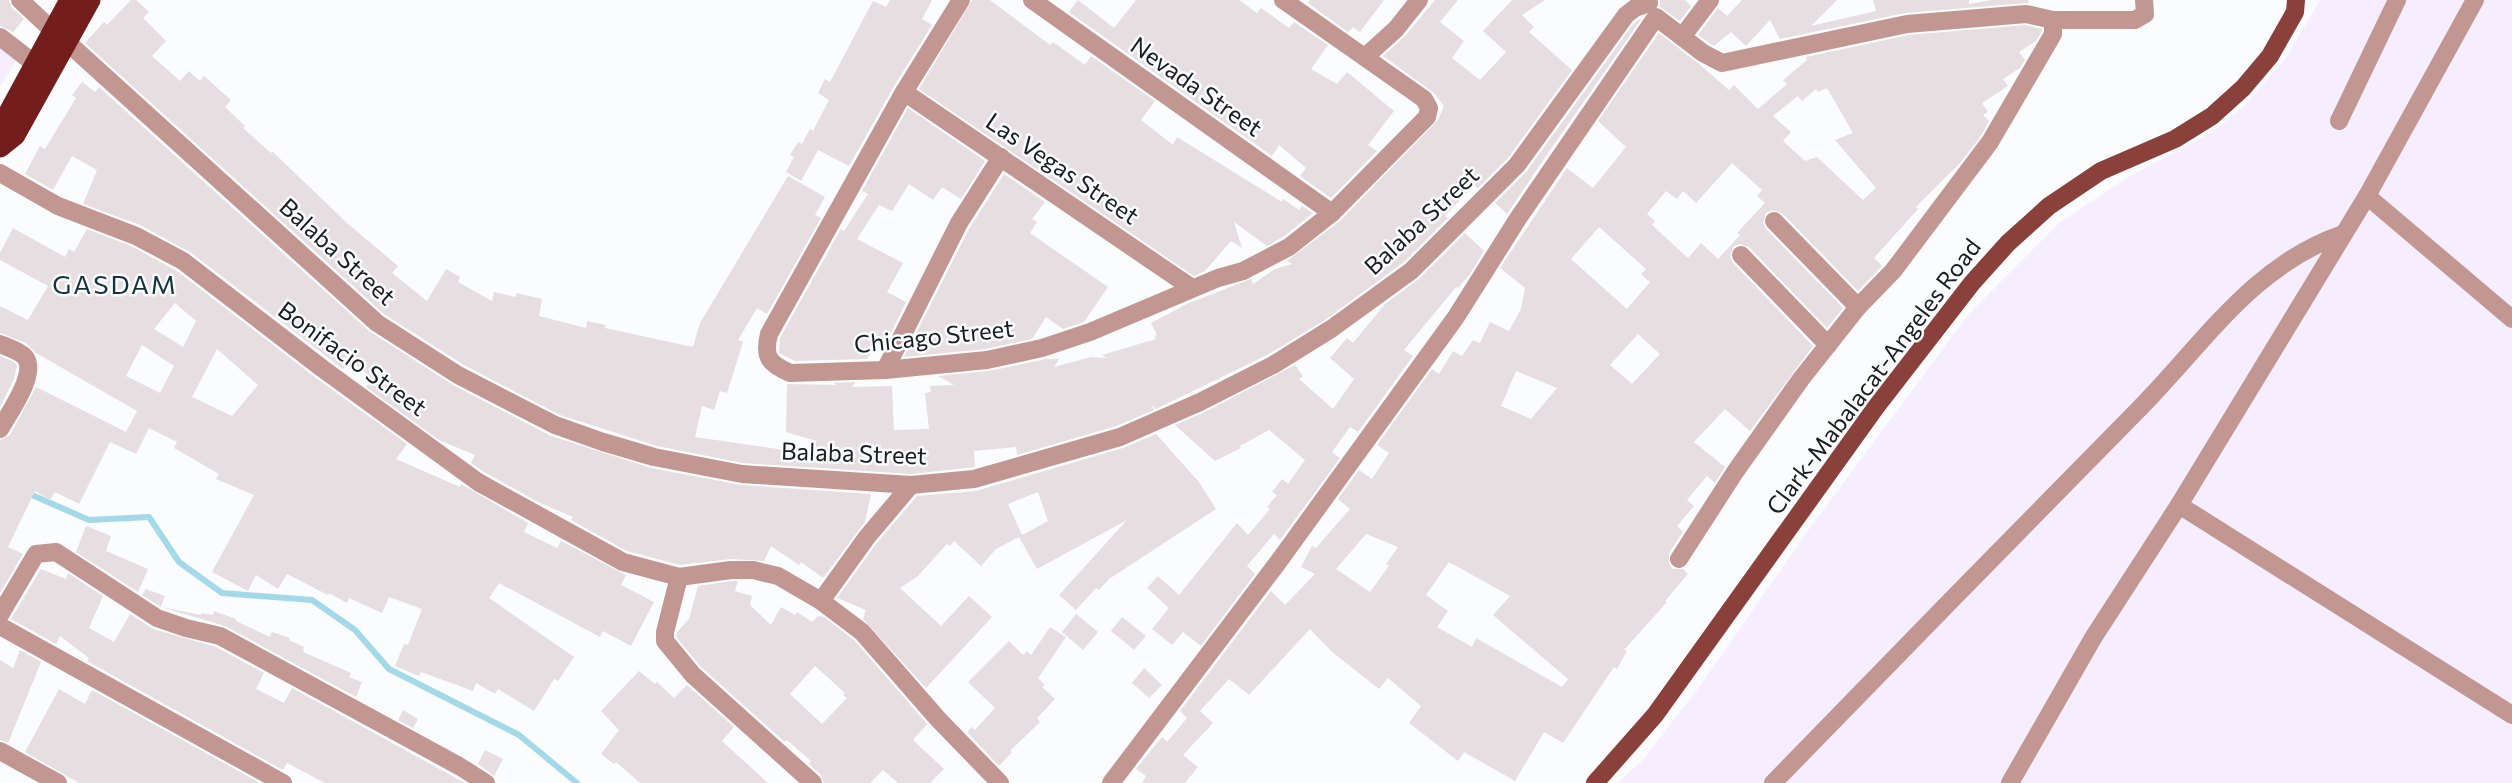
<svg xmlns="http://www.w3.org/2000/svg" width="2512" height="783" viewBox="0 0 2512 783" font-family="Commissioner,sans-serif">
<rect width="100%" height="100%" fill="#fafcfe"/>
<g fill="#f6eeff">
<polygon points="2320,0 2512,0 2512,783 1617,783 1642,761 1700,686 1807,532 1968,315 2059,223 2125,179 2212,132 2244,106 2286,58"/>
<polygon points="0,47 18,58 0,87"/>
</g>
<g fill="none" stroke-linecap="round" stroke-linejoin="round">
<polyline stroke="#a3d9e8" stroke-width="6" points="25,492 89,520 149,517 179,562 222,593 312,600 355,630 389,669 519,735 577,783"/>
</g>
<g fill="#e6dee1" fill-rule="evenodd">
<polygon points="0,0 9,0 12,8 24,19 13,32 0,26"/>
<polygon points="131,0 136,0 149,12 143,18 166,41 152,56 180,81 189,71 200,81 204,76 231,100 225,107 245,126 243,128 271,153 273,152 347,223 398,266 392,273 427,301 446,269 460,277 458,282 492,301 494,292 516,297 516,293 542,299 539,316 586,328 587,321 606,325 605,328 693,347 700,323 788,176 825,197 815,215 821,218 767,314 757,308 738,340 743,342 727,393 720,391 714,410 702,406 695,437 813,454 816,441 786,432 787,384 837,385 833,383 855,382 852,387 892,386 894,430 929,429 925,393 931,392 930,386 954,385 938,376 989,371 1046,359 1059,359 1054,367 1091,357 1107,358 1102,355 1156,339 1154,336 1157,335 1151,323 1189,303 1251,279 1253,284 1275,269 1292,264 1287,261 1340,221 1438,120 1444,106 1434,93 1383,56 1405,36 1435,0 1458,0 1440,22 1464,41 1452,58 1480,80 1506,52 1483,31 1512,0 1545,0 1522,15 1534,27 1529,32 1572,70 1508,158 1478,188 1474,185 1445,216 1448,218 1404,262 1325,320 1267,355 1156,409 1151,404 1154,410 1116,426 1017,455 1016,447 974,451 975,467 911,474 743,463 657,446 560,415 464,365 384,314 85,43 104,22 107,25"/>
<polygon points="890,0 932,0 922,19 932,25 894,86 849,166 818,150 801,181 786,172 794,157 790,155 798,142 802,144 810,129 813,131 829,100 818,93 825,79 830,82 873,1 886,7"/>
<polygon points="972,0 990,0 1050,45 1053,42 1085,65 1091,56 1155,101 1141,120 1173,145 1177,137 1282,202 1283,199 1299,210 1302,206 1313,213 1283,237 1267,246 1234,222 1242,248 1231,241 1205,271 1194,276 919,89"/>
<polygon points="1078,0 1114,28 1136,0 1239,0 1257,13 1261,8 1289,28 1294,22 1328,45 1311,69 1337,84 1347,72 1394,111 1368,145 1377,151 1331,198 1300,176 1306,168 1279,145 1272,156 1069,12"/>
<polygon points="1310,0 1384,0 1360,32 1353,27 1348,32 1308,3"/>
<polygon points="1660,0 1685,0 1691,6 1680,21 1660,7"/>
<polygon points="1742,0 1837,0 1811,26 1876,11 1873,0 1969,0 1969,4 1992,0 2028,0 2029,3 1905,13 1780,39 1770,20 1746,46 1731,32 1714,46 1698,35 1718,8 1727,16"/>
<polygon points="1642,18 1548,153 1507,214 1495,203 1526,172 1634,23"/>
<path d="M 2025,25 L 2042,29 L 2042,31 L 2036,41 L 2019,52 L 2025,60 L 2020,68 L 2003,79 L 2008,86 L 1982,103 L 1988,112 L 1983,115 L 1989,121 L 1981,136 L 1961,162 L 1916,207 L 1918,209 L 1874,258 L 1882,266 L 1858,291 L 1782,213 L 1772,210 L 1766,213 L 1763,223 L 1766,229 L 1843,308 L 1827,328 L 1749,247 L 1739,244 L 1733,247 L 1730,257 L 1733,263 L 1813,346 L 1750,431 L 1725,409 L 1694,442 L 1725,467 L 1715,483 L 1707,476 L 1687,500 L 1694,506 L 1677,526 L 1683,532 L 1669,553 L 1669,564 L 1673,569 L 1683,569 L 1688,574 L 1665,601 L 1667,602 L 1624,650 L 1627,651 L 1617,669 L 1614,667 L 1563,743 L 1544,732 L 1515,781 L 1464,752 L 1458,761 L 1409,723 L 1421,706 L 1388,678 L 1379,689 L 1331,651 L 1310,629 L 1249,695 L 1229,679 L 1200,711 L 1213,723 L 1183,755 L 1198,767 L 1185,783 L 1142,783 L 1146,776 L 1136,769 L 1162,737 L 1167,742 L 1187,718 L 1180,711 L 1271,591 L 1285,605 L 1315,574 L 1301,567 L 1312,546 L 1316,548 L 1350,509 L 1338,499 L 1359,470 L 1372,479 L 1389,453 L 1377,445 L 1432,369 L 1439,374 L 1453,351 L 1462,356 L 1473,340 L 1480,343 L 1490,322 L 1509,331 L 1521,309 L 1525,288 L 1500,268 L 1567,168 L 1593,188 L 1626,147 L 1598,121 L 1659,33 L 1699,64 L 1729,90 L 1734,85 L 1758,109 L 1787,84 L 1783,80 L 1807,60 L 1806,57 L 1909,35 ZM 1827,88 L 1853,133 L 1835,140 L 1876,188 L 1863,200 L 1817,157 L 1805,161 L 1783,141 L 1791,132 L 1773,116 L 1798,96 L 1802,101 L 1816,89 L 1818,92 ZM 1732,163 L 1762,190 L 1757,196 L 1765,203 L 1737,233 L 1740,235 L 1718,259 L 1701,243 L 1688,258 L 1652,225 L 1655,221 L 1647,214 L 1666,191 L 1677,199 L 1683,191 L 1696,203 ZM 1599,227 L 1646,269 L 1641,274 L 1650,282 L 1627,309 L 1571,259 ZM 1638,334 L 1660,354 L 1632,384 L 1610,365 ZM 1516,371 L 1557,388 L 1531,419 L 1501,406 ZM 1366,534 L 1398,547 L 1386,564 L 1389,566 L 1370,592 L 1336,569 ZM 1449,562 L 1510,596 L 1493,615 L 1568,679 L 1562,687 L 1476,638 L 1472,647 L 1437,627 L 1448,611 L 1426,595 Z"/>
<polygon points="82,82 95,92 99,87 369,331 453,385 551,436 651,468 741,485 871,494 865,522 823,578 801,562 799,565 771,546 764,561 731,559 680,565 627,551 571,520 573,517 538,502 484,472 471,463 475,455 439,440 366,387 373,379 350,360 343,369 190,252 140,225 83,204 97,170 72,156 53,190 25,174 40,146 45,149 76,98 72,95"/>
<polygon points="908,108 985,161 961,199 942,187 933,200 909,184 892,211 879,205 857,239 903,263 887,292 906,302 885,345 878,341 867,359 795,361 779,353 780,338 841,229 844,231 868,194 862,191"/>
<polygon points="1004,174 1045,202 1032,219 1037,222 1030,233 1108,287 1084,322 1063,329 1046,317 1032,339 985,349 904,357 969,229"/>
<path d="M 13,228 L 65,257 L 69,249 L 74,252 L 87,229 L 131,246 L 177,271 L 316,378 L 407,444 L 396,459 L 460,487 L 461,484 L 528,523 L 524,532 L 557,548 L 561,541 L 626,575 L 621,585 L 654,602 L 631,646 L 603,631 L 600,637 L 499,583 L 489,598 L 574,657 L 558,681 L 554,679 L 534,711 L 498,689 L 495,694 L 476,683 L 473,691 L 421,672 L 419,676 L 395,666 L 404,644 L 408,645 L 422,609 L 389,597 L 382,613 L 349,598 L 347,603 L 329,593 L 328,595 L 287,574 L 278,589 L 256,575 L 248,591 L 212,572 L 254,495 L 216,479 L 219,474 L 174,448 L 177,442 L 149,428 L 136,454 L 110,442 L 79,504 L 55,492 L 50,500 L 35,491 L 8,547 L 23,554 L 0,593 L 0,440 L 10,435 L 36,387 L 126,432 L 137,411 L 36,353 L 26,343 L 0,333 L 0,306 L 28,320 L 48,286 L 0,260 L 0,253 ZM 175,303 L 196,321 L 183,347 L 154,329 ZM 142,345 L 174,366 L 160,393 L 126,376 ZM 217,349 L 258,385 L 232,416 L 192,397 Z"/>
<polygon points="1465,233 1484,251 1470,274 1458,288 1456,287 1404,350 1413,356 1358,432 1350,427 1332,452 1340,458 1280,540 1274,534 1247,566 1255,574 1201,646 1183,632 1172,645 1152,629 1169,608 1147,588 1158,576 1179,595 1237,523 1248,535 1270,509 1267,507 1277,495 1272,492 1282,479 1288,484 1305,460 1269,430 1240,446 1241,448 1215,461 1175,425 1205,412 1295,365 1303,376 1299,379 1333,409 1354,379 1330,358 1347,338 1353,343 1385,304 1419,279"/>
<polygon points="0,356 14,362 17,366 14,379 0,407"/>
<path d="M 1156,434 L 1199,482 L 1216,509 L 1109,579 L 1099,590 L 1096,588 L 1076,610 L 1059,595 L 1127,520 L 1037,569 L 1019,537 L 996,549 L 981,566 L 954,541 L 950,546 L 947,544 L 918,576 L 900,588 L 941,626 L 969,596 L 992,617 L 926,688 L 863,619 L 866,610 L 837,598 L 876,544 L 917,496 L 976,491 L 1123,448 ZM 1038,492 L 1048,521 L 1022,535 L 1008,504 Z"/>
<polygon points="86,526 111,536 106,551 148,569 138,592 76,552"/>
<polygon points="41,569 66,579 68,573 103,596 89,628 114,642 130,614 153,629 216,647 264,673 256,689 284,703 292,688 465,783 325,783 287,763 283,770 87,661 89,658 60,636 56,644 11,619"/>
<path d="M 732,581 L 738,581 L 735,591 L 752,596 L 750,605 L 771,625 L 781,607 L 795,615 L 797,612 L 812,622 L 818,616 L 824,617 L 854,640 L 927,724 L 913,740 L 944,769 L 930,783 L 898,783 L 883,770 L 870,783 L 824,783 L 821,775 L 809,764 L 811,761 L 787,740 L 785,742 L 701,667 L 676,637 L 677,632 L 689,619 L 698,586 ZM 815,666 L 845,693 L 843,695 L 847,698 L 822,724 L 790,694 Z"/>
<polygon points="146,589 165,596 161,607 142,595"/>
<polygon points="161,607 201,615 201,613 213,615 214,611 236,619 236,621 270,637 272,632 290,638 289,640 304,647 303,652 351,673 349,677 362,682 356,697 225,626"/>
<polygon points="1076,614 1098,632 1083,650 1062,632"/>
<polygon points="1122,617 1146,636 1134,650 1111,631"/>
<polygon points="1050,627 1066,637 1038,678 1045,685 1042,687 1055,699 1037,718 1040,722 1010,751 1012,752 999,766 967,732 972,727 975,730 995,708 968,682 1009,641 1023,655 1027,651 1031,655"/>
<polygon points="20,650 41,662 8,743 0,740 0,660 13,668"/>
<polygon points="1144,668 1162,685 1149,698 1132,683"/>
<polygon points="639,671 655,684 657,682 674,698 687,685 734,727 722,741 768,783 640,783 616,762 614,764 601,754 619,730 601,711"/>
<polygon points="59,689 85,704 92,690 260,783 79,783 25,752"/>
<polygon points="403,710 418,719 413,728 398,720"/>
<polygon points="485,750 503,759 494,776 478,764"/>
</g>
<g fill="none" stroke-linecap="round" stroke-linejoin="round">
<g stroke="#c29691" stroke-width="18">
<polyline points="20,0 53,31"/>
<path d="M 961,0 L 904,92 L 769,334 C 763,358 770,364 790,373 L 885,370 L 987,360 L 1042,348 L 1090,332 L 1218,278 L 1243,271 L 1289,247 L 1332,213 L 1427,117 L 1429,108 L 1424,99 L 1283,0"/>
<polyline points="1032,0 1332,213"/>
<polyline points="0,37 35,64"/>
<polyline points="1682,37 1710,0"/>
<polyline points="67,42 377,323 458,375 555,425 603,442 654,457 742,474 911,485 974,479 1120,437 1200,402 1273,365 1331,329 1411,271 1517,165 1626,15 1635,8 1649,3"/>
<polyline points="1365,57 1396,29 1419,0"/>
<polyline points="904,92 1192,288"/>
<polyline points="2339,121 2397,0"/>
<polyline points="0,173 58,206 136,236 183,261 323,369 478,482 623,562 679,577 731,570 753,570 778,576 821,601 862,632 938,719 1000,783"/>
<polyline points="2367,196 2512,319"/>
<polyline points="1774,221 1858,307"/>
<polyline points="1741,255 1828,345"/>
<path d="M 0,344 C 7,347 20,351 25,357 C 38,374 9,413 0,429"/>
<polyline points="885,370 959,223 1001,157"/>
<polyline points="2179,505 2512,715"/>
<polyline points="1679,559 1735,472 1801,379 1858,307 1893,271 1990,142 2049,41 2053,34 2053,20"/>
<polyline points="679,577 665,632 665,641 693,675 813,783"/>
<polyline points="821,601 867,537 911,485"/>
<polyline points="0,615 36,554 56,552 157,618 186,628 220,636 459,766 486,783"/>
<polyline points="0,626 283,783"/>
<polyline points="0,751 58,783"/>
<polyline points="1111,783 1276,565 1456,317 1517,220 1656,17 1703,53 1722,63 1907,24 2026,14 2053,20 2135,20 2145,14 2144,0"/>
<path d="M 1773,783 C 1894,659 2015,534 2137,411 C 2202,346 2252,265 2343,234"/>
<polyline points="2010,783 2093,638 2179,505 2367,196 2475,0"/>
</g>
<polyline stroke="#8a403b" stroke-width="18" points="1595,783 1655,715 1876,407 1972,283 2008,243 2049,206 2101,171 2175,139 2212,116 2243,88 2270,56 2295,12 2296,0"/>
<g stroke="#731e1d" stroke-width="21">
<polyline points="0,129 70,0"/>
<polyline points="0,147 15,135 90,0"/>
</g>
</g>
<g text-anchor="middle" stroke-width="5" stroke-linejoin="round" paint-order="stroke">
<g font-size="24" fill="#1b1c1f" stroke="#fafcfe">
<text transform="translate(1196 87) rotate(35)" y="8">Nevada Street</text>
<text transform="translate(1062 169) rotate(34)" y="8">Las Vegas Street</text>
<text transform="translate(1422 221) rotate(-43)" y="8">Balaba Street</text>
<text transform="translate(337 252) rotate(42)" y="8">Balaba Street</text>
<text transform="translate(934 337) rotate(-6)" y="8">Chicago Street</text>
<text transform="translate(352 359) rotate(36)" y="8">Bonifacio Street</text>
<text transform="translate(1874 377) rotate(-53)" y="8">Clark-Mabalacat-Angeles Road</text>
<text transform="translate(854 454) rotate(2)" y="8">Balaba Street</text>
</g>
<g font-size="26" letter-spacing="2" fill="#14323c" stroke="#fafcfe">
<text x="115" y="294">GASDAM</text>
</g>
</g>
</svg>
